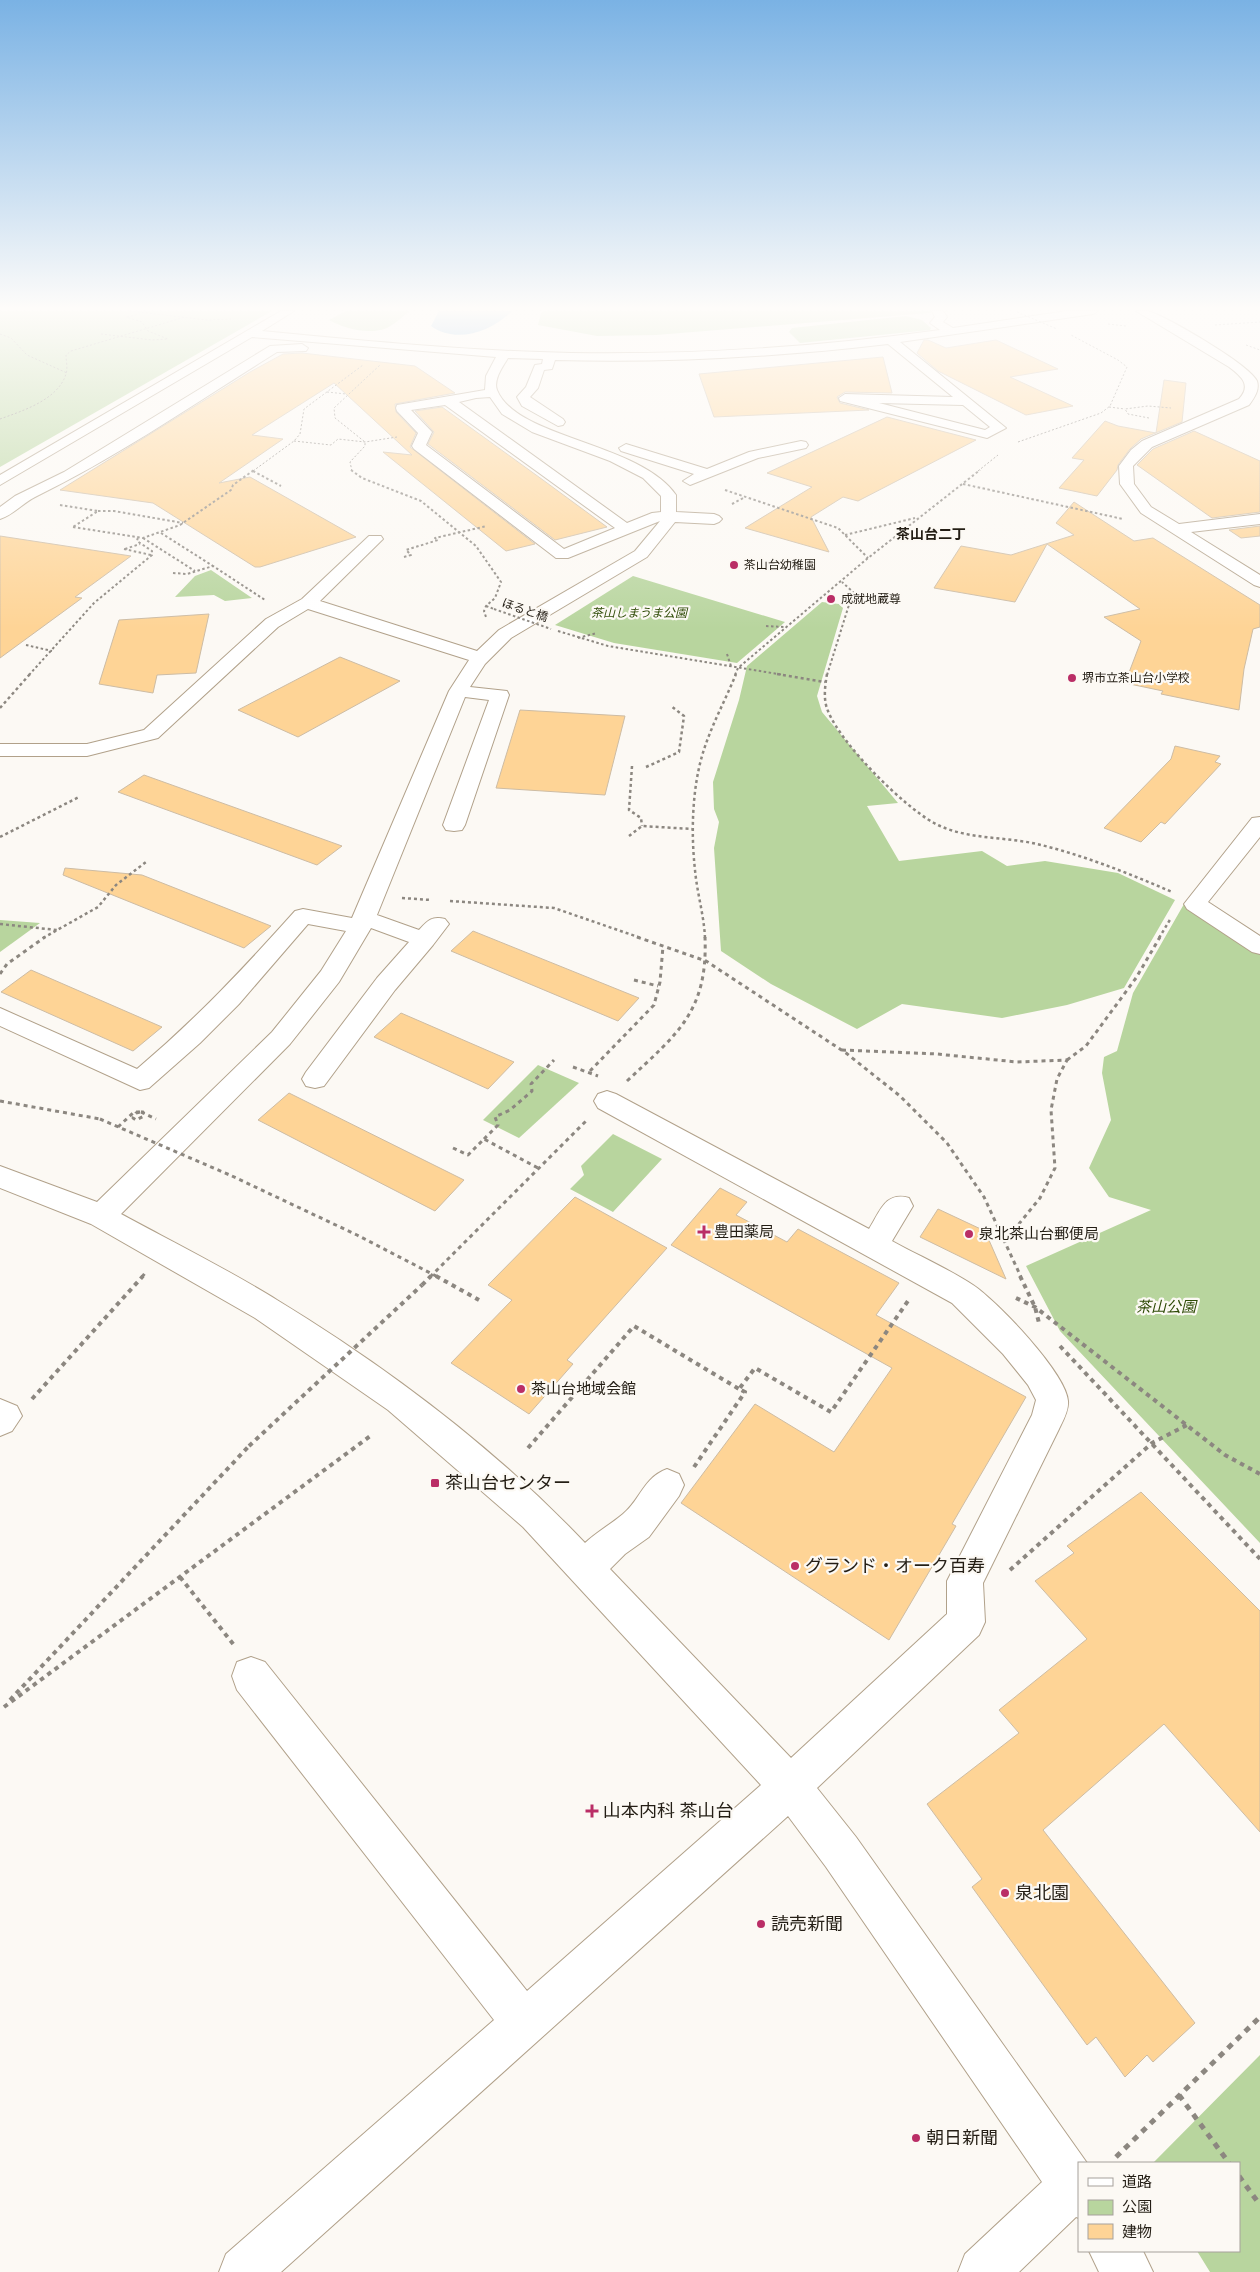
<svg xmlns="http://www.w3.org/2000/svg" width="1260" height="2272" viewBox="0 0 1260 2272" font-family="'Roboto Serif','Noto Sans JP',serif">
<rect width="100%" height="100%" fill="#fcf9f4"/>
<g fill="#b8d59e">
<polygon points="0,311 272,311 0,467"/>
<path d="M 346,311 L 410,311 C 403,316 395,324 387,328 C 369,335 345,329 329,320 Z"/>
<polygon points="544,311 954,311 656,335 597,336 538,325 541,313"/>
<polygon points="906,316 922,320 931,328 930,330 800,343 789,332 792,328"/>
<polygon points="211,570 252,598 225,601 214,595 175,597 195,576"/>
<polygon points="633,576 785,622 737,663 614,643 555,625"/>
<polygon points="822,602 839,604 843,608 817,696 822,712 898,803 867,806 899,861 982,851 1007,866 1045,861 1118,873 1175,900 1124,988 1067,1005 1002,1018 902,1004 857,1029 771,984 721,951 714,848 719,822 714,809 713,782 739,700 747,666"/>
<polygon points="1184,904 1260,954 1260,1543 1060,1331 1026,1266 1151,1210 1109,1197 1089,1168 1111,1120 1102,1073 1104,1057 1117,1051 1133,993"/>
<polygon points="0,920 40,923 0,952"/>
<polygon points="538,1065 579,1083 519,1138 483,1120"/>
<polygon points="613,1134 662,1159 613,1212 570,1189 584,1175 581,1166"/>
<polygon points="1260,2055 1260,2272 1210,2272 1197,2251 1239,2251 1239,2163 1153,2163"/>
</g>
<path fill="#76aede" d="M 439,311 L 512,311 C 491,332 456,344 431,326 Z"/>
<g fill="#fed496" stroke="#cdbca4">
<polygon points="924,340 928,340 946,348 996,340 1058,369 1010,377 1073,406 1026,415 938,371 917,353"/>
<polygon points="302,353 415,366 455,393 395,404 396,412 416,433 410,447 535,544 506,551 383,452 412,455 334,383 252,435 283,439 219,483 250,477 356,537 260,567 255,567 153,503 60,490 250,372 283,354"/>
<polygon points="883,357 892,393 845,392 837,397 840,403 869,410 714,417 699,374"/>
<polygon points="1164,380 1186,383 1182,422 1141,439 1130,449 1118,465 1117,470 1097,496 1059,488 1084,460 1072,458 1105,421 1118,426 1156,433"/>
<polygon points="442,407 543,480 607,527 555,540 428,444 434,432 415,411"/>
<polygon points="887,417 976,440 858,501 843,497 811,517 829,552 745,528 812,487 767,473"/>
<polygon points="1194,431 1260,461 1260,512 1212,518 1137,465 1153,449"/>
<polygon points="1074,502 1134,541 1153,538 1260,605 1260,627 1253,629 1244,669 1239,710 1161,694 1163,691 1125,683 1141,641 1104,617 1140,609 1047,544 1015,602 934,588 961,546 1011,555 1074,535 1056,523"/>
<polygon points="1260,526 1260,536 1241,538 1229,530"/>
<polygon points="0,536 131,556 75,597 82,598 0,658"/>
<polygon points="209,614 196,673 157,675 153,693 99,684 119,620"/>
<polygon points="340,657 400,681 298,737 238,710"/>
<polygon points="520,710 625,716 605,795 496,788"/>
<polygon points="1175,746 1220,756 1215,762 1221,764 1165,824 1161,822 1141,842 1104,828 1171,759"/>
<polygon points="144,775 342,846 317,865 118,792"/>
<polygon points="65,868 142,875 271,926 244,948 63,875"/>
<polygon points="473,931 639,998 618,1021 451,951"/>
<polygon points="31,970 162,1027 133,1051 1,992"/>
<polygon points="401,1013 514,1062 488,1089 374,1037"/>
<polygon points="289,1093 464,1180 435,1211 258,1120"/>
<polygon points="720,1188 747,1202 736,1215 787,1242 798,1229 899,1283 876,1315 1026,1397 952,1524 956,1526 889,1640 681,1503 755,1404 834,1452 892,1368 671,1245"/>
<polygon points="575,1197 667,1248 567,1360 573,1364 529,1414 451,1363 512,1300 488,1285"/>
<polygon points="938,1209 985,1231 1006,1279 920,1237"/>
<polygon points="1141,1492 1260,1611 1260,1832 1164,1724 1043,1830 1195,2023 1153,2062 1147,2055 1125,2077 1096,2037 1087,2045 972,1887 982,1879 927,1804 1019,1733 999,1710 1087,1639 1035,1581 1074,1553 1067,1546"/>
</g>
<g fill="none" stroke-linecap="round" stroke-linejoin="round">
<g stroke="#b1a18a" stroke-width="2">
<g id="minor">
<path d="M 281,311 L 294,311 L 262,331 C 365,341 468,351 571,353 C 694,355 818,347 940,330 L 930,323 L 935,317 L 932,311 L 943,311 L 947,317 L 943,322 L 953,328 L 1067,311 L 1098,311 L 1093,314 L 900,342 L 1006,428 L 987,438 L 840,401 L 839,398 L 845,394 L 953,397 L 888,344 C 778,357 666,363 555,360 L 552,369 L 544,370 L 538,388 L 530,397 L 563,419 L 565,422 L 563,425 L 558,426 L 522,406 L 517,397 L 526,387 L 535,365 L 542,364 L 543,359 L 508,358 C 503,366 493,380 497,390 C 517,439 639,442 676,495 L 676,512 L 714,514 L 719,516 L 722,519 L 719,522 L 714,524 L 675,522 L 647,557 L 511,638 L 485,664 L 470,687 L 507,691 L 509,695 L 465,825 L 462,830 L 454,831 L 446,830 L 443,825 L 489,700 L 465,697 L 377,915 L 419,930 C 428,920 432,916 445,919 L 449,924 L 433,945 L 395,990 L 324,1086 L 315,1088 L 306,1086 L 302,1079 L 306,1072 L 377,978 L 409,942 L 371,928 L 339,982 L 290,1044 L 121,1214 C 173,1242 227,1269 277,1300 C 387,1367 497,1450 585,1543 C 597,1532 611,1524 623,1514 C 641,1499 643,1478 667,1469 L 679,1474 L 684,1485 L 679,1496 L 649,1537 L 625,1554 L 610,1569 L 791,1758 L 947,1614 L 947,1581 L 1032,1415 L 1036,1400 L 1028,1385 L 1003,1354 L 952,1303 L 598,1108 L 594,1101 L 598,1094 L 607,1091 L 616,1094 L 869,1229 C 880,1212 885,1191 909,1198 L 913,1206 L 892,1241 C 919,1256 947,1268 973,1285 C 996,1300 1066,1373 1068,1401 C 1069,1410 1063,1421 1059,1429 L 983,1583 L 985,1622 L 979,1635 L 817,1788 L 856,1837 L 1087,2163 L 1079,2163 L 1079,2218 L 1076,2217 L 1019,2272 L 958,2272 L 965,2254 L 1042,2182 L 826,1867 L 788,1816 L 281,2272 L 219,2272 L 226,2254 L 494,2020 L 237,1690 L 232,1676 L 237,1662 L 251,1657 L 265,1662 L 527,1991 L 761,1785 L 523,1527 L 388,1410 L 255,1318 L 91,1224 L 0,1188 L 0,1166 L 97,1202 L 272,1032 L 321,971 L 346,931 L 308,924 L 239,1004 L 200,1043 L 149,1088 L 140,1090 L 0,1026 L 0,1008 L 137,1069 C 196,1019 244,968 295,911 L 303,909 L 352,918 L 449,691 L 469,660 L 308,609 L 278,627 L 158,738 L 87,756 L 0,756 L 0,744 L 87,744 L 144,730 L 266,619 L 302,599 L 369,536 L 381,536 L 383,539 L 320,601 L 477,651 L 499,630 L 635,551 L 660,521 L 568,558 L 556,558 L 414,449 L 412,446 L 418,433 L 397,411 L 396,408 L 397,405 L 485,390 L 486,376 L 496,357 L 252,337 L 0,485 L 0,475 ZM 490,397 L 502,414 L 532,432 L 610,461 L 643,478 L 661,496 L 661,512 L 652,513 L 627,523 L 459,402 L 476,398 ZM 879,403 L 963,405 L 990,427 L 985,430 ZM 445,405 L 615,528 L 564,549 L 426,445 L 432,432 L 411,410 Z"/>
<path d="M 1136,311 C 1140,311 1147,310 1151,312 C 1170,319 1249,364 1257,381 C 1260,390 1254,398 1249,405 L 1152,447 L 1133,466 L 1134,484 L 1151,507 L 1179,524 L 1260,514 L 1260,524 L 1191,532 L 1260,575 L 1260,587 L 1254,585 L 1141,513 L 1120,484 L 1119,466 L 1131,450 L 1142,441 L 1239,399 C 1252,385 1241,376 1229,367 Z"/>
<path d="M 302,344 L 308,348 L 306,351 L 277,352 C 197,402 119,456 35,497 C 23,503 13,515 0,519 L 0,507 L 15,496 L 64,472 L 270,346 Z"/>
<polygon points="801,441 806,442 808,445 806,448 758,458 690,485 683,481 694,474 621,451 619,448 626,444 707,469 749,452"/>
<polygon points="1260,817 1260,837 1208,902 1260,936 1260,954 1252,952 1187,909 1184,904 1252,818"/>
<polygon points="0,1399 17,1406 22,1416 12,1431 0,1436"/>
<polygon points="1089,2251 1143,2251 1153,2272 1099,2272"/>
</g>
</g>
<g stroke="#8c8780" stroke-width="1" stroke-dasharray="2 2" stroke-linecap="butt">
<polyline points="130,311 207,320 231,319"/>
<polyline points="127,317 140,314"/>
<polyline points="1108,324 1126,326"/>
<polyline points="1215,325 1260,322"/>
<polyline points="0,334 11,338 27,355 67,373"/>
<polyline points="101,334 152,340 168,339 148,331 142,322 126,317"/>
<polyline points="1246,345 1260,350"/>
<polyline points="327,392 346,394"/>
<polyline points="1109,407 1125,409"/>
<polyline points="1149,418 1128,414 1125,409 1148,406 1171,408"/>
<path d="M 0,419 C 22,411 58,400 66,374 C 68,368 66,361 66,355 L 71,351 L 185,317"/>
<polyline points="294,441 331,445 338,439 365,442 397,437"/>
<polyline points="1018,442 1101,413 1110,406 1127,367 1118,360 1071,335"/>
<polyline points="253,471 294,441 300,434 304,409 363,365"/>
<polyline points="352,471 350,462 365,446 365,442 335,418 334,408 380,365"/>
<polyline points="978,471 998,455"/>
</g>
<g stroke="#8c8780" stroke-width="2" stroke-dasharray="2.5 2.5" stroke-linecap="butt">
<polyline points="351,470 362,478 421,501 476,546 501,582 495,598 486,606 484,611 486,617"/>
<polyline points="253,471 281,486"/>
<polyline points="963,484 1123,519"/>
<polyline points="725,490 838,528 868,558"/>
<polyline points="732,504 745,497"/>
<polyline points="60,505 98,511 73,527"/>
<polyline points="98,511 114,511 183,523"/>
<polyline points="73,527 143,538 180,525 231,490 233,485 254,470"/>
<polyline points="161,533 213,566"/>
<polyline points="845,535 915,518"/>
<polyline points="143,538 195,571"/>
<polyline points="124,549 151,555"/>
<polyline points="125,549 140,544"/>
<polyline points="404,557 411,555 406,550 438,540 435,538 487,526"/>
<polyline points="173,573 187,574 213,566 265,600"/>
<polyline points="486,606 494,609"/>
<polyline points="766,626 785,627"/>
<polyline points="558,631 608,646 784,675"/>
<polyline points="578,638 597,633"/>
<polyline points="26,645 52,651"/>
<polyline points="727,654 731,666"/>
<polyline points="29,675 94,603 152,555 152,551 137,541 138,537"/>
<polyline points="735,675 738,668 868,558 980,470"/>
<polyline points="827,675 853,592 842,582"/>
</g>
<g stroke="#8c8780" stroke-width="2.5" stroke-dasharray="3 3" stroke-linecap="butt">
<polyline points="777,674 825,682"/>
<path d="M 827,674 C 825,686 823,700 828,711 C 841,744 903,806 934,823 C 966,840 1002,836 1037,844 C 1083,855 1128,873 1172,892"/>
<polyline points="0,708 30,674"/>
<polyline points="632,766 629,810 641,818 642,826"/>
<polyline points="646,767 679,752 684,716 671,706"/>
<polyline points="629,836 642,826 692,829"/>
<polyline points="0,837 79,797"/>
<polyline points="402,898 431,900"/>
<polyline points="450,901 554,908 641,938"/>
<polyline points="0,924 57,930"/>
<polyline points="43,938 98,907 116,885 146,862"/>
<path d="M 705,938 C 704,915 697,893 695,870 C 691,834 692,791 702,756 C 710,728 725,701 736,674"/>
<polyline points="1159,938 1171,918"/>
</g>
<g stroke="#8c8780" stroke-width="3" stroke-dasharray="4 4" stroke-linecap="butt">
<polyline points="637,937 706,961 846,1053 900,1096 947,1143 984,1197 1021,1277"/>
<polyline points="0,974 7,964 45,937"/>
<polyline points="634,980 658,986"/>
<polyline points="842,1050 937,1054 1017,1062 1067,1060 1057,1079 1051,1110 1055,1168 1040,1198 1005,1241"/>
<polyline points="1067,1060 1086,1046 1136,978 1160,937"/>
<polyline points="573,1067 598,1076"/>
<polyline points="590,1071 654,1005 660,982 663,946"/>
<path d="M 627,1081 C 677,1034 708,1012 705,937"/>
<polyline points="0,1101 100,1119"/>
<polyline points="141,1112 156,1119"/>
<polyline points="484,1139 498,1125 495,1117 510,1110 532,1091 531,1084 554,1060"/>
<polyline points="453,1148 468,1155 484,1139 538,1168"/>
<polyline points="232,1176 357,1235 438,1277"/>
<polyline points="142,1277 145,1273"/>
<polyline points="430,1277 587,1120"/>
</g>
<g stroke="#8c8780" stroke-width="4" stroke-dasharray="4.5 4.5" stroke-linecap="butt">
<polyline points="436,1276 479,1300"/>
<polyline points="1020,1276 1035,1307 1039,1323"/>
<polyline points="422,1285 431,1276"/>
<polyline points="1016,1298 1035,1307 1225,1455 1260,1474"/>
<polyline points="1060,1346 1260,1559"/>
<polyline points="32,1399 143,1276"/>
<polyline points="528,1448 634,1326 739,1389"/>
<polyline points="694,1467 745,1392 739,1389 755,1368 831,1412 910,1298"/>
<polyline points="1010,1570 1152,1443 1187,1425"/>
<polyline points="180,1577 234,1645"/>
<polyline points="10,1700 249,1446"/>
<polyline points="4,1707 373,1434"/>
</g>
<g stroke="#8c8780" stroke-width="5" stroke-dasharray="6 6" stroke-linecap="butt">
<polyline points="1179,2095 1229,2163"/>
<polyline points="1116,2157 1260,2017"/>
<polyline points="1239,2176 1260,2205"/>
</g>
<use href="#minor" fill="#fff" fill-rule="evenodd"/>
<polyline stroke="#8c8780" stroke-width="1" stroke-dasharray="2 2" stroke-linecap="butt" points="1017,312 1057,329"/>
<polyline stroke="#8c8780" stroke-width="2" stroke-dasharray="2.5 2.5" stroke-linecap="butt" points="494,609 551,629"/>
<g stroke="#8c8780" stroke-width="3" stroke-dasharray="4 4" stroke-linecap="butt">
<polygon points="141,1112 143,1112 144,1116 136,1120 133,1118 136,1113"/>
<polyline points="100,1119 232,1176"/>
<polyline points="118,1127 134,1112 141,1112"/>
</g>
<polyline stroke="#8c8780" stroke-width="4" stroke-dasharray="4.5 4.5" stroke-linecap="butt" points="249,1446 422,1285"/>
</g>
<linearGradient id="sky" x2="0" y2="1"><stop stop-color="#7ab2e4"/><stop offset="0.49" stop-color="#fefcfa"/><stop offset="1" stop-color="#fefcfa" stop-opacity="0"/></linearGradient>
<rect width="1260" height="629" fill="url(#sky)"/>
<g fill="#ba2e66" stroke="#fcf9f4" stroke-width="2">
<circle cx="734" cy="565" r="5"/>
<circle cx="831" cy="599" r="5"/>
<circle cx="1072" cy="678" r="5"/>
<path d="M701.5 1224.5h5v5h5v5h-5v5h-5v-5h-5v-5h5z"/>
<circle cx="969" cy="1234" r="5"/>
<circle cx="521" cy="1389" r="5"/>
<rect x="430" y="1478" width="10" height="10" rx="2.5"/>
<circle cx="795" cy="1566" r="5"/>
<path d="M589.5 1803.5h5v5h5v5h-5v5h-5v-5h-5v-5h5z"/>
<circle cx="1005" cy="1893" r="5"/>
<circle cx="761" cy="1924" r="5"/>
<circle cx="916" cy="2138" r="5"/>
</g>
<g text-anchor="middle" stroke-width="4.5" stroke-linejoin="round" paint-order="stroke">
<g font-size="12" fill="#241e15" stroke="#fcf9f4" text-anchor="start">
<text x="744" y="569">茶山台幼稚園</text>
<text x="841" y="603">成就地蔵尊</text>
<text x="1082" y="682">堺市立茶山台小学校</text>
</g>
<g font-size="12" fill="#241e15" stroke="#fcf9f4">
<text transform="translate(525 610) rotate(19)" y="4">ほると橋</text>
</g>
<g font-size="12" font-style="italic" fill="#2e4b06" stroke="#fcf9f4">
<text x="639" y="617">茶山しまうま公園</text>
</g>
<g font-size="14" font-weight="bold" fill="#241e15" stroke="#fcf9f4">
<text x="931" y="539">茶山台二丁</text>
</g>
<g font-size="15" fill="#241e15" stroke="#fcf9f4" text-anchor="start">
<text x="714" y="1237">豊田薬局</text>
<text x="979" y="1239">泉北茶山台郵便局</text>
<text x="531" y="1394">茶山台地域会館</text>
</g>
<g font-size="15" font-style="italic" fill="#2e4b06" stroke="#fcf9f4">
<text x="1166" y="1312">茶山公園</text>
</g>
<g font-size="18" fill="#241e15" stroke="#fcf9f4" text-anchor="start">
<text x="445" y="1489">茶山台センター</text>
<text x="805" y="1572">グランド・オーク百寿</text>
<text x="603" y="1817">山本内科 茶山台</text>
<text x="1015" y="1899">泉北園</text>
<text x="771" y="1930">読売新聞</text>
<text x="926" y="2144">朝日新聞</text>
</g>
</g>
<rect x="1078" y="2162" width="162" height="90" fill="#fcf9f4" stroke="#a6a19b"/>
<rect x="1088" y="2178" width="25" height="8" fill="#ffffff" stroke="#a6a19b"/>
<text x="1122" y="2187" font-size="15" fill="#241e15">道路</text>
<rect x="1088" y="2200" width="25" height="15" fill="#b8d59e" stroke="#a6a19b"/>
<text x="1122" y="2212" font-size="15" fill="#241e15">公園</text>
<rect x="1088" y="2224" width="25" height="15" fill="#fed496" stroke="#a6a19b"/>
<text x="1122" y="2237" font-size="15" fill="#241e15">建物</text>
</svg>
